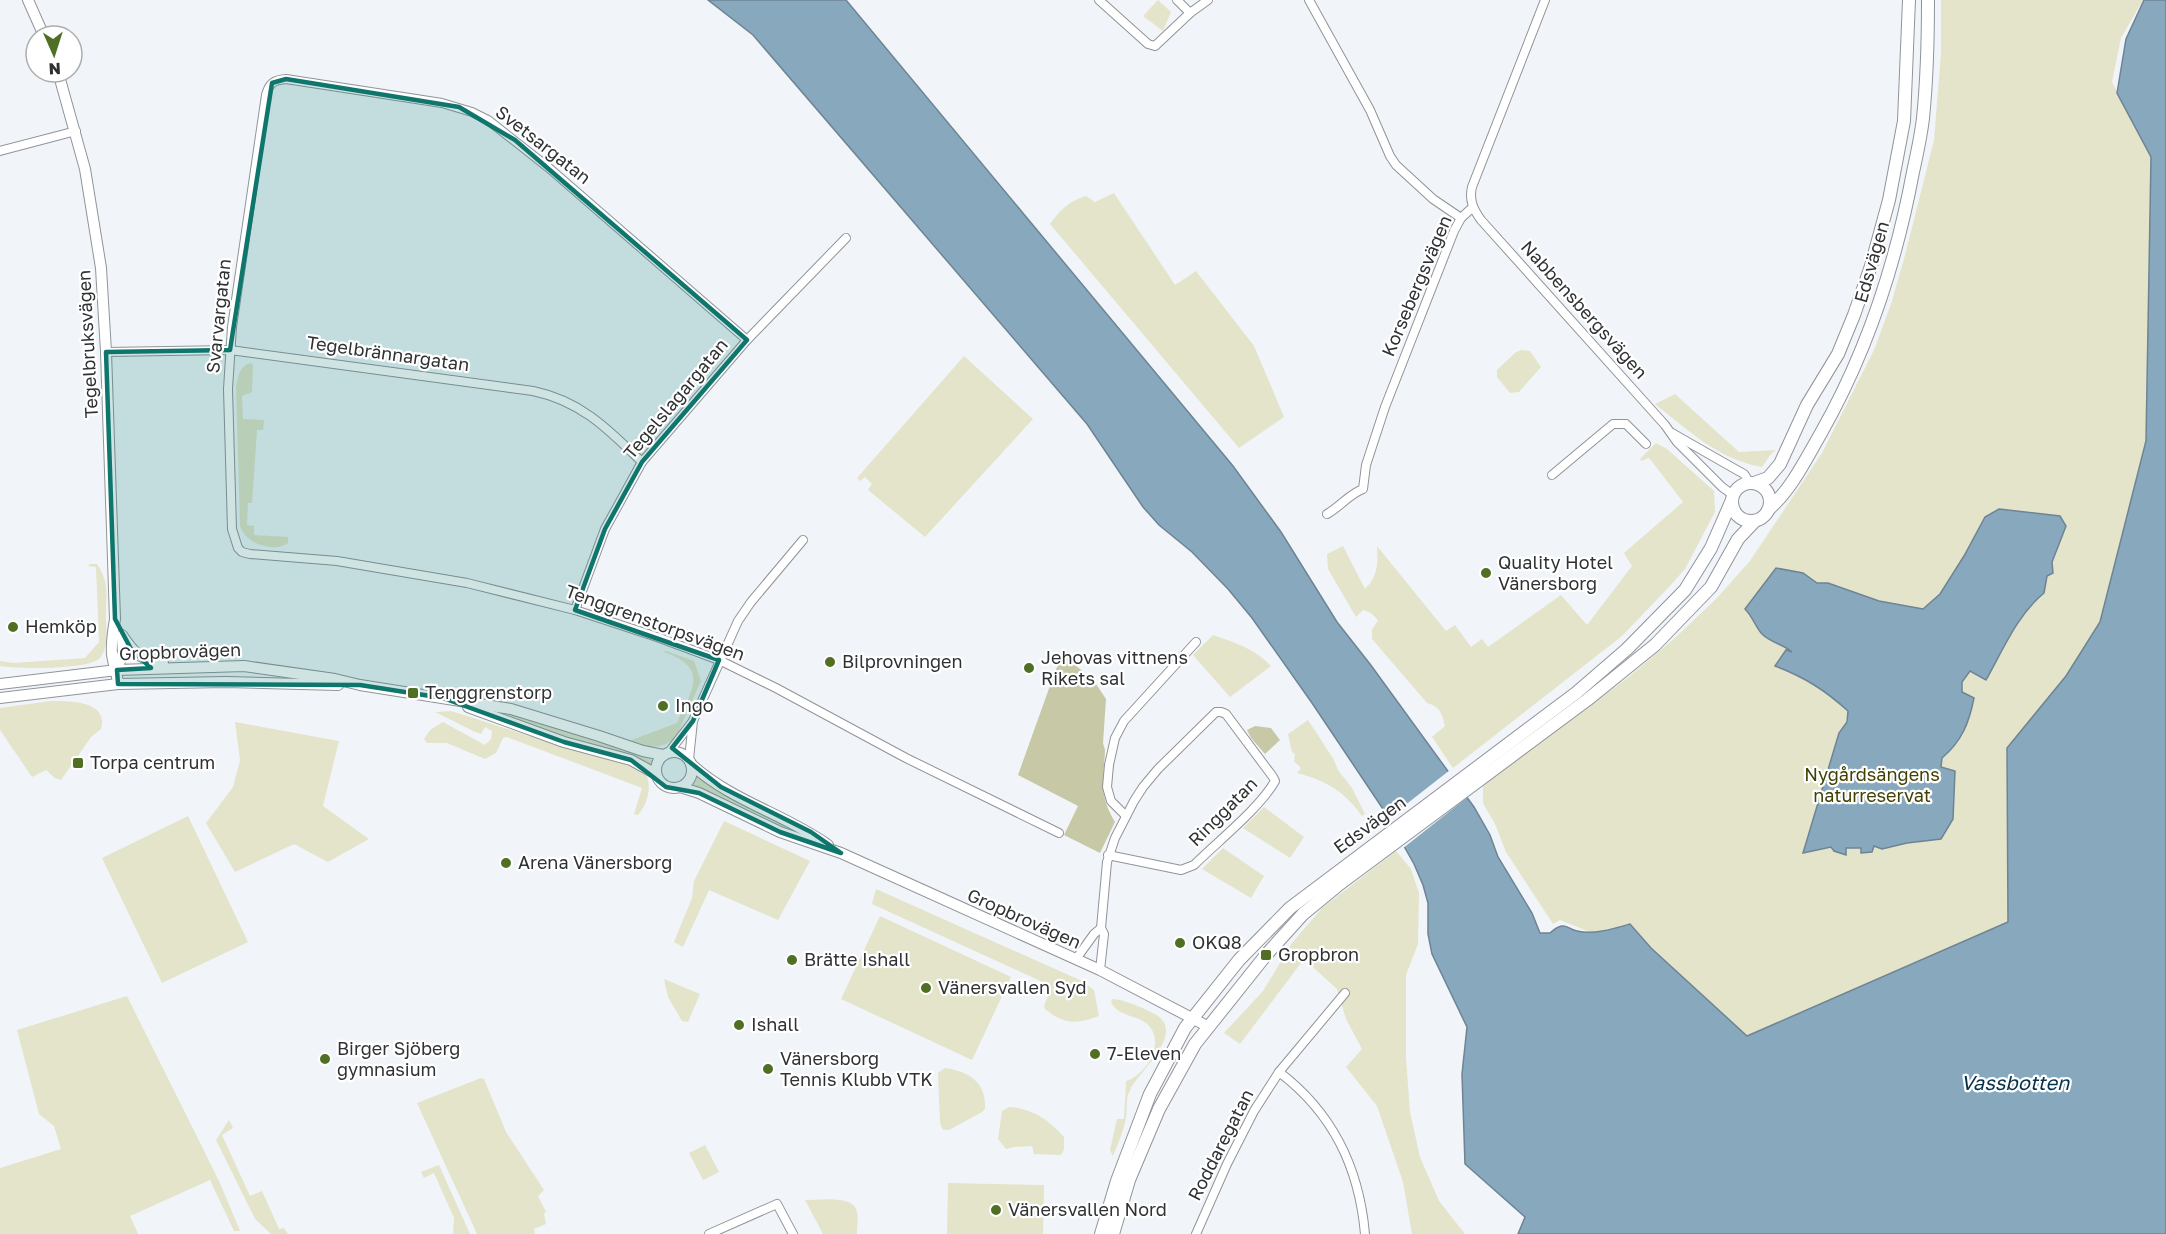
<svg xmlns="http://www.w3.org/2000/svg" width="2166" height="1234" viewBox="0 0 2166 1234" font-family="'Golos Text',sans-serif">
<rect width="100%" height="100%" fill="#f1f5fa"/>
<g fill="#e3e4ca">
<polygon points="1158,0 1171,12 1163,31 1143,16"/>
<polygon points="1941,0 2143,0 2121,38 2112,82 2153,158 2166,615 2122,937 1748,1110 1605,931 1590,932 1560,920 1553,924 1506,852 1495,824 1483,803 1483,785 1630,676 1676,637 1716,599 1750,561 1822,453 1874,350 1891,304 1904,259 1934,140 1941,53"/>
<path d="M 1114,193 L 1175,285 L 1196,271 L 1254,346 L 1284,417 L 1239,448 L 1050,224 C 1060,210 1069,201 1086,196 L 1095,202 Z"/>
<polygon points="1522,350 1530,351 1541,367 1519,392 1510,393 1497,377 1497,370 1516,352"/>
<polygon points="964,356 1033,419 925,537 868,490 872,484 865,477 860,481 857,478"/>
<path d="M 250,363 L 253,365 L 252,392 L 242,396 L 243,419 L 264,420 L 263,430 L 257,430 L 252,503 L 248,503 L 247,525 L 254,526 L 254,535 L 288,537 L 288,543 C 274,553 245,544 240,526 L 236,387 C 238,377 239,367 250,363 Z"/>
<path d="M 1675,394 L 1739,452 L 1776,450 L 1771,454 L 1762,467 C 1719,460 1688,430 1655,404 Z"/>
<path d="M 1656,443 L 1667,449 L 1714,491 L 1715,512 L 1685,569 L 1668,588 L 1622,636 L 1453,768 L 1432,737 L 1445,726 C 1442,713 1440,707 1427,703 L 1372,639 L 1372,630 L 1378,620 L 1371,613 L 1363,610 L 1356,617 L 1328,569 L 1327,554 L 1343,546 L 1365,589 C 1378,576 1378,564 1377,546 L 1446,631 L 1455,625 L 1471,647 L 1482,639 L 1488,647 L 1561,595 L 1587,625 L 1632,566 L 1624,553 L 1683,502 L 1650,459 L 1648,458 L 1642,461 L 1640,459 Z"/>
<path d="M 90,564 L 97,564 C 110,584 106,595 106,617 C 106,630 109,647 100,658 C 89,670 17,669 0,666 L 0,661 L 14,663 L 85,658 L 99,642 L 96,567 L 88,566 Z"/>
<path d="M 1213,635 C 1234,642 1255,649 1271,666 L 1230,697 L 1193,655 Z"/>
<path d="M 666,651 L 694,661 L 701,681 L 676,737 C 661,751 647,747 629,741 L 677,723 C 692,690 710,668 664,652 Z"/>
<path d="M 51,701 C 68,701 109,700 101,729 L 91,737 L 61,780 L 55,778 L 46,770 L 32,777 L 0,730 L 0,708 Z"/>
<path d="M 451,711 C 491,723 530,737 570,748 C 591,754 624,757 641,769 C 655,780 648,804 638,815 L 634,814 L 642,788 L 507,737 L 503,738 L 496,753 L 485,759 L 447,743 L 427,743 L 424,739 L 430,730 L 443,722 L 485,745 L 491,739 L 492,731 L 485,727 L 481,734 L 475,732 L 435,712 Z"/>
<polygon points="509,714 575,732 652,760 651,766 631,754 579,743 509,718"/>
<path d="M 1308,720 L 1334,760 L 1338,770 L 1352,788 L 1365,814 L 1362,816 C 1349,798 1336,787 1316,779 C 1309,776 1303,775 1297,773 L 1301,768 L 1294,761 L 1295,754 L 1292,752 L 1288,734 Z"/>
<polygon points="235,722 339,741 323,806 369,839 328,862 294,844 235,872 206,823 233,787 240,760"/>
<polygon points="697,777 784,824 783,827 692,784"/>
<polygon points="1264,807 1304,837 1290,858 1243,828"/>
<polygon points="188,816 248,942 162,983 102,858"/>
<polygon points="724,821 810,861 778,920 709,890 683,947 674,942 692,898 694,881"/>
<polygon points="1223,848 1264,876 1251,898 1202,869"/>
<polygon points="1396,851 1411,869 1419,893 1418,944 1406,975 1406,1058 1410,1112 1420,1157 1439,1201 1465,1234 1412,1234 1403,1182 1377,1106 1346,1067 1362,1049 1346,1019 1337,989 1304,959 1240,1044 1224,1033 1263,991 1292,943 1322,908"/>
<path d="M 876,889 L 1082,981 L 1094,990 L 1099,1016 C 1077,1024 1064,1025 1045,1009 L 1044,1006 L 1051,988 L 1047,984 L 872,904 Z"/>
<polygon points="880,916 1011,977 972,1060 841,999"/>
<polygon points="664,979 700,994 688,1022 682,1021 668,997"/>
<polygon points="127,996 220,1183 240,1231 234,1231 210,1180 130,1216 138,1234 0,1234 0,1168 61,1149 54,1126 39,1114 17,1030"/>
<path d="M 1112,999 C 1126,1000 1138,1006 1151,1012 C 1191,1030 1140,1069 1130,1090 C 1125,1099 1128,1107 1126,1117 C 1124,1130 1118,1144 1113,1156 L 1110,1150 L 1117,1119 L 1124,1119 L 1126,1081 C 1144,1076 1165,1046 1150,1027 C 1140,1014 1118,1018 1111,1002 Z"/>
<path d="M 945,1068 C 970,1072 986,1082 985,1109 L 982,1112 L 949,1130 L 943,1130 L 940,1123 L 938,1073 Z"/>
<polygon points="481,1078 484,1079 506,1132 544,1190 538,1196 546,1212 544,1214 546,1224 534,1229 535,1234 477,1234 417,1103"/>
<path d="M 1009,1107 C 1032,1108 1049,1120 1064,1137 L 1064,1149 L 1061,1155 L 1034,1154 L 1032,1146 L 1014,1147 L 1006,1149 L 998,1139 L 1002,1111 Z"/>
<polygon points="229,1120 233,1128 222,1135 250,1196 262,1191 279,1229 284,1228 288,1234 271,1234 255,1219 216,1140"/>
<polygon points="705,1145 719,1172 703,1180 689,1153"/>
<polygon points="439,1165 470,1234 453,1234 454,1218 434,1173 424,1178 421,1172"/>
<polygon points="948,1183 1044,1185 1043,1234 947,1234"/>
<path d="M 805,1200 C 817,1200 851,1195 856,1209 C 859,1216 857,1226 857,1234 L 823,1234 Z"/>
</g>
<g fill="#c7c9a6">
<path d="M 1067,658 L 1094,681 L 1106,699 L 1103,743 L 1105,750 C 1104,780 1098,794 1115,822 L 1100,853 L 1064,835 L 1078,806 L 1018,775 L 1056,669 L 1062,659 Z"/>
<polygon points="1255,726 1271,728 1280,740 1265,754 1251,738 1247,730"/>
</g>
<g fill="#88a8be" stroke="#6e8494" stroke-width="1.5">
<path d="M 708,0 L 846,0 L 1233,466 L 1281,532 L 1337,622 L 1370,664 L 1474,807 L 1490,835 L 1498,857 L 1532,913 L 1540,933 L 1550,933 C 1554,930 1557,926 1563,926 C 1568,926 1572,930 1577,931 C 1594,935 1613,929 1630,924 L 1651,948 L 1747,1036 L 2008,922 L 2007,748 L 2066,676 L 2100,622 L 2146,441 L 2151,157 L 2117,93 L 2126,39 L 2144,0 L 2166,0 L 2166,1234 L 1518,1234 L 1525,1217 L 1465,1164 L 1462,1074 L 1467,1027 L 1432,954 L 1428,934 L 1428,903 L 1423,885 L 1414,864 L 1383,809 L 1312,703 L 1252,618 L 1228,589 L 1192,552 L 1159,525 L 1143,507 L 1087,424 L 753,35 Z"/>
<path d="M 1999,509 L 2060,516 L 2066,526 L 2052,562 L 2053,573 L 2047,576 L 2044,593 C 2017,615 2003,650 1986,680 L 1970,671 L 1962,682 L 1962,692 L 1974,698 C 1969,723 1962,741 1942,758 L 1941,767 L 1955,771 L 1953,819 L 1941,839 L 1907,843 L 1882,849 L 1874,846 L 1872,852 L 1861,853 L 1861,848 L 1846,848 L 1846,855 L 1834,851 L 1831,847 L 1803,853 L 1839,733 L 1847,722 L 1848,711 C 1825,690 1804,677 1775,666 L 1786,650 L 1792,652 C 1783,644 1771,643 1762,634 C 1756,628 1753,617 1745,609 L 1776,568 L 1803,573 L 1817,583 L 1828,583 L 1879,601 L 1923,609 L 1940,594 L 1964,556 L 1985,517 Z"/>
</g>
<polygon fill="#f1f5fa" points="1450,770 1469,796 1402,849 1386,820"/>
<g fill="none" stroke-linecap="round" stroke-linejoin="round">
<g stroke="#909499" stroke-width="10">
<g id="minor">
<polyline points="1099,0 1148,44 1155,46 1190,13 1208,0"/>
<polyline points="1177,0 1190,13"/>
<polyline points="1309,0 1370,110 1390,156 1396,165 1433,199 1461,218"/>
<path d="M 1545,0 L 1472,187 C 1469,200 1473,209 1481,220 L 1665,425 L 1677,442 L 1722,487 L 1733,495"/>
<polyline points="0,151 76,131"/>
<path d="M 747,340 L 549,168 L 488,120 L 472,112 L 442,103 L 286,79 C 274,80 269,83 266,95 L 232,327 L 228,389 L 232,529 L 238,548 L 242,552 L 250,554 L 337,561 L 467,583 L 575,610 L 657,637 L 719,660 L 776,688 L 906,758 L 1059,833"/>
<path d="M 106,352 L 230,350 L 533,391 C 581,401 608,429 642,462"/>
<polyline points="1672,433 1735,469 1744,474 1750,483"/>
<polyline points="1552,475 1613,424 1626,424 1646,444"/>
<path d="M 1327,514 C 1340,507 1349,494 1363,489 L 1366,465 L 1385,407 L 1454,231 L 1461,218 L 1473,207"/>
<polyline points="575,610 605,529 642,462 747,340 846,238"/>
<polyline points="669,752 693,721"/>
<polyline points="689,759 693,721 738,621 751,602 803,540"/>
<polyline points="1126,816 1111,801 1107,787 1109,765 1115,738 1124,721 1196,642"/>
<polyline points="1076,959 1094,934 1101,928"/>
<path d="M 1100,970 L 1104,934 L 1101,928 L 1107,862 L 1115,838 L 1134,801 L 1143,787 L 1158,769 L 1216,712 L 1221,712 L 1226,714 L 1273,777 L 1275,781 C 1260,808 1217,842 1194,865 L 1181,870 L 1108,855"/>
<path d="M 1279,1072 C 1333,1113 1359,1167 1365,1234"/>
<polyline points="709,1234 777,1204 793,1234"/>
<polyline points="1196,1234 1227,1164 1254,1111 1279,1072 1345,993"/>
</g>
</g>
<g stroke="#909499" stroke-width="12">
<g id="tertiary">
<polyline points="28,0 44,36"/>
<path d="M 58,72 L 85,169 L 101,268 L 106,352 L 115,619 C 113,631 111,642 112,654 C 113,664 117,672 118,684"/>
<path d="M 122,635 C 135,655 140,659 163,663"/>
<polyline points="117,670 123,652 122,638"/>
<polyline points="0,684 117,670 244,666 335,679 360,685 511,709 599,736 643,751 663,755"/>
<polyline points="0,698 118,684 226,682 338,685"/>
<polyline points="468,707 564,742 631,760 656,774"/>
<circle cx="674" cy="770" r="18"/>
<path d="M 691,764 C 731,801 785,814 828,845"/>
<polyline points="680,787 699,793 780,832 841,853 1100,970 1207,1026"/>
</g>
</g>
<g stroke="#909499" stroke-width="14">
<g id="secondary">
<circle cx="1751" cy="502" r="19"/>
<polyline points="1754,483 1768,478 1780,464 1807,405 1838,354 1854,315 1871,266 1889,200 1904,121 1909,0"/>
<path d="M 1770,508 C 1792,488 1806,459 1821,433 C 1867,352 1896,263 1913,172 C 1917,154 1921,136 1923,118 C 1927,79 1928,40 1928,0"/>
<polyline points="1101,1234 1117,1181 1150,1094 1185,1028 1239,960 1290,908 1576,693 1627,649 1685,590 1711,548 1732,500"/>
<polyline points="1113,1234 1129,1180 1159,1109 1195,1044 1266,955 1303,914 1337,886 1587,700 1655,645 1711,587 1738,539 1755,521"/>
</g>
</g>
<use href="#minor" stroke="#fff" stroke-width="8"/>
<use href="#tertiary" stroke="#fff" stroke-width="10"/>
<use href="#secondary" stroke="#fff" stroke-width="12"/>
</g>
<path fill="#0f766e" fill-opacity="0.2" stroke="#0f766e" stroke-width="4.5" stroke-linejoin="round" d="M 286,79 L 459,107 L 515,140 L 747,340 L 642,462 L 605,529 L 575,610 L 719,660 L 693,721 L 672,748 L 721,787 L 811,832 L 841,853 L 780,832 L 699,793 L 666,787 L 631,760 L 564,742 L 443,698 L 360,685 L 118,684 L 117,670 L 151,668 L 131,649 L 115,619 L 106,352 L 230,350 L 272,83 Z"/>
<g fill="#516f24" stroke="#fff" stroke-width="2">
<circle cx="1486" cy="573" r="6"/>
<circle cx="13" cy="627" r="6"/>
<circle cx="830" cy="662" r="6"/>
<circle cx="1029" cy="668" r="6"/>
<rect x="407" y="687" width="12" height="12" rx="3"/>
<circle cx="663" cy="706" r="6"/>
<rect x="72" y="757" width="12" height="12" rx="3"/>
<circle cx="506" cy="863" r="6"/>
<circle cx="1180" cy="943" r="6"/>
<rect x="1260" y="949" width="12" height="12" rx="3"/>
<circle cx="792" cy="960" r="6"/>
<circle cx="926" cy="988" r="6"/>
<circle cx="739" cy="1025" r="6"/>
<circle cx="1095" cy="1054" r="6"/>
<circle cx="325" cy="1059" r="6"/>
<circle cx="768" cy="1069" r="6"/>
<circle cx="996" cy="1210" r="6"/>
</g>
<g text-anchor="middle" stroke-width="4.5" stroke-linejoin="round" paint-order="stroke">
<g font-size="18" fill="#303133" stroke="#fff">
<text transform="translate(543 145) rotate(38)" y="6">Svetsargatan</text>
<text transform="translate(1872 262) rotate(-74)" y="6">Edsvägen</text>
<text transform="translate(1417 286) rotate(-67)" y="6">Korsebergsvägen</text>
<text transform="translate(1584 310) rotate(48)" y="6">Nabbensbergsvägen</text>
<text transform="translate(219 316) rotate(-84)" y="6">Svarvargatan</text>
<text transform="translate(88 344) rotate(-93)" y="6">Tegelbruksvägen</text>
<text transform="translate(388 354) rotate(8)" y="6">Tegelbrännargatan</text>
<text transform="translate(676 399) rotate(-50)" y="6">Tegelslagargatan</text>
<text transform="translate(655 623) rotate(20)" y="6">Tenggrenstorpsvägen</text>
<text transform="translate(180 652) rotate(-2)" y="6">Gropbrovägen</text>
<text transform="translate(1223 812) rotate(-45)" y="6">Ringgatan</text>
<text transform="translate(1370 825) rotate(-36)" y="6">Edsvägen</text>
<text transform="translate(1024 919) rotate(24)" y="6">Gropbrovägen</text>
<text transform="translate(1221 1145) rotate(-63)" y="6">Roddaregatan</text>
</g>
<g font-size="18" fill="#303133" stroke="#fff" text-anchor="start">
<text x="1498" y="569">Quality Hotel<tspan x="1498" dy="21">Vänersborg</tspan></text>
<text x="25" y="633">Hemköp</text>
<text x="1041" y="664">Jehovas vittnens<tspan x="1041" dy="21">Rikets sal</tspan></text>
<text x="842" y="668">Bilprovningen</text>
<text x="425" y="699">Tenggrenstorp</text>
<text x="675" y="712">Ingo</text>
<text x="90" y="769">Torpa centrum</text>
<text x="518" y="869">Arena Vänersborg</text>
<text x="1192" y="949">OKQ8</text>
<text x="1278" y="961">Gropbron</text>
<text x="804" y="966">Brätte Ishall</text>
<text x="938" y="994">Vänersvallen Syd</text>
<text x="751" y="1031">Ishall</text>
<text x="337" y="1055">Birger Sjöberg<tspan x="337" dy="21">gymnasium</tspan></text>
<text x="1107" y="1060">7-Eleven</text>
<text x="780" y="1065">Vänersborg<tspan x="780" dy="21">Tennis Klubb VTK</tspan></text>
<text x="1008" y="1216">Vänersvallen Nord</text>
</g>
<g font-size="18" fill="#404103" stroke="#fff">
<text x="1872" y="781">Nygårdsängens<tspan x="1872" dy="21">naturreservat</tspan></text>
</g>
<g font-size="20" font-style="italic" fill="#06334a" stroke="#fff">
<text x="2015" y="1090">Vassbotten</text>
</g>
</g>
<g transform="translate(54 54) rotate(177)"><circle r="28" fill="#ffffff" stroke="#acadad" stroke-width="1.5"/>
<path d="M0-4.5L10 22L0 15L-10 22Z" fill="#516f24"/>
<text y="-9" font-size="16" font-weight="bold" text-anchor="middle" fill="#303133">N</text>
</g>
</svg>
